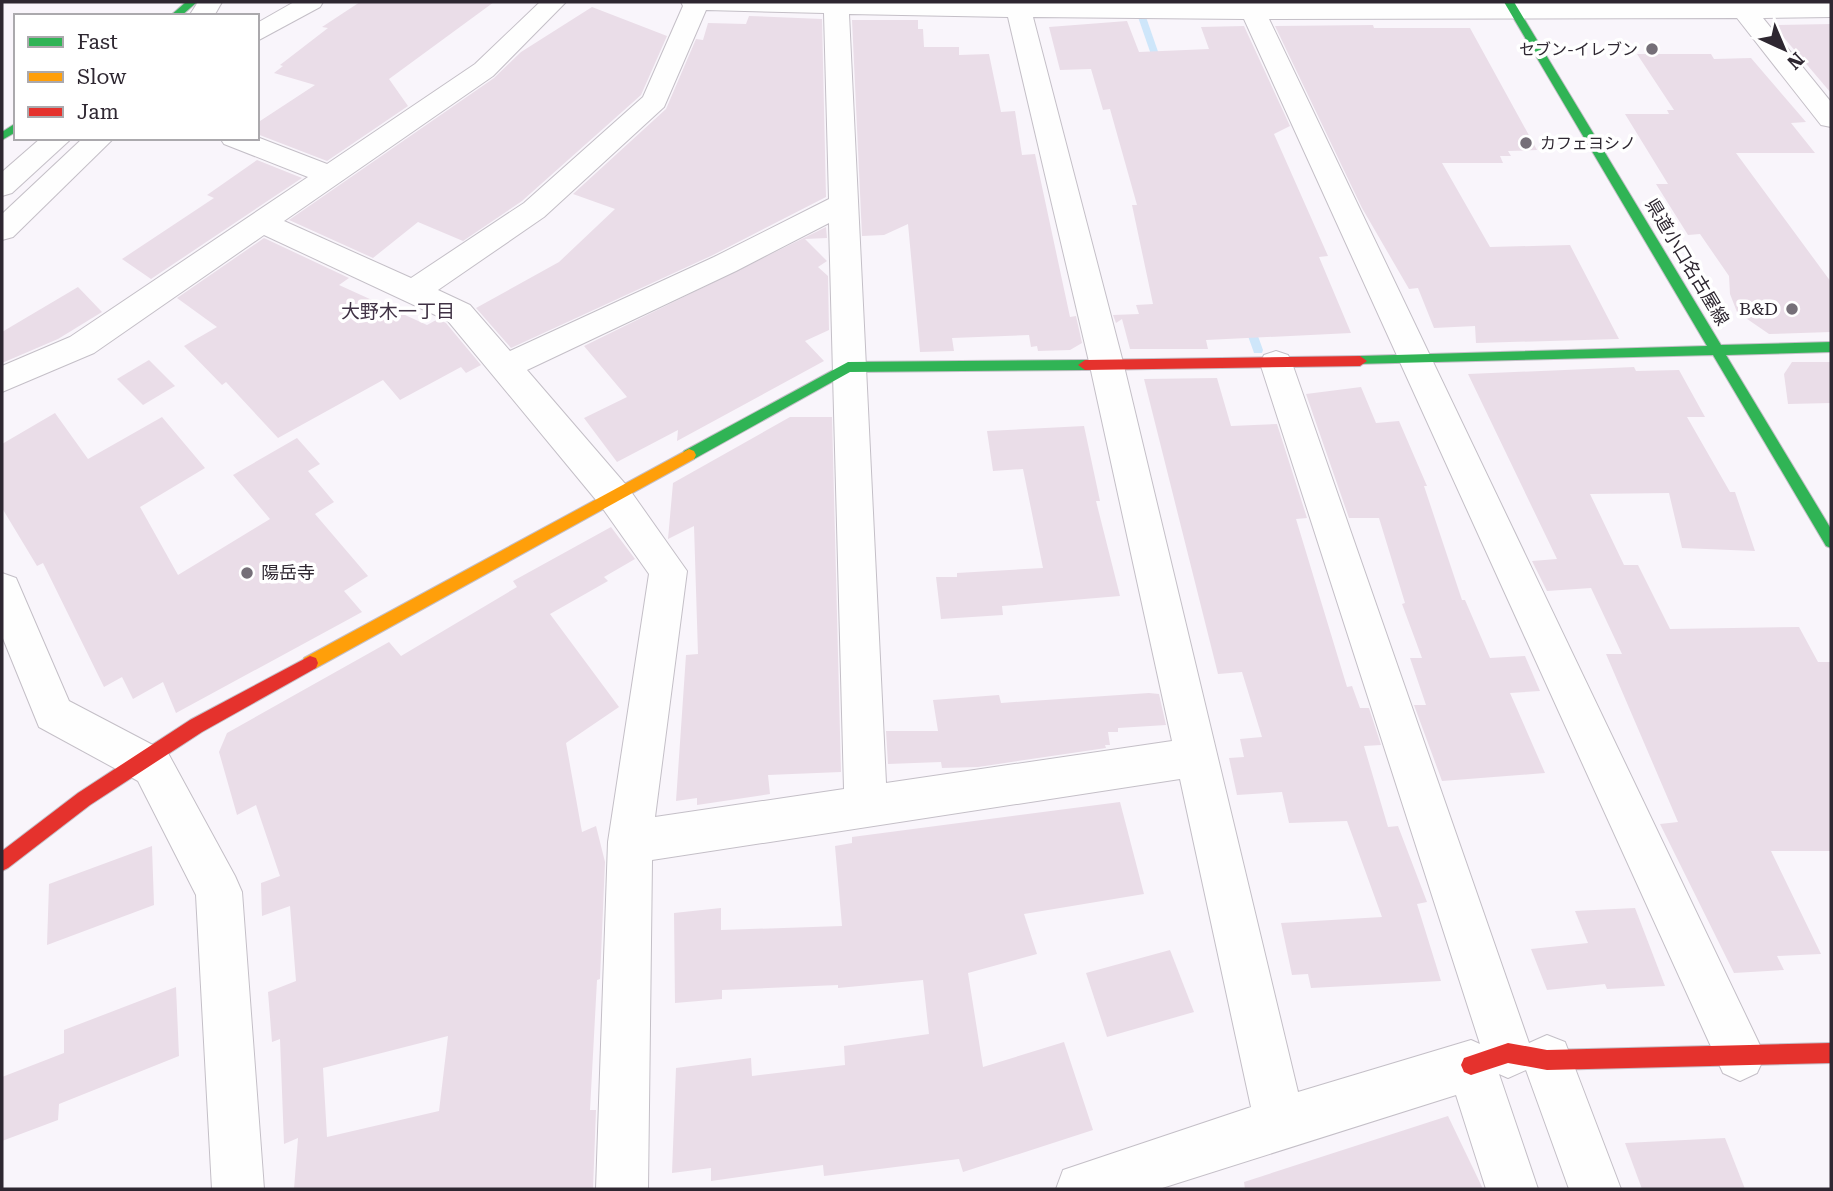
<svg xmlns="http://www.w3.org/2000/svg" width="1833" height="1191" viewBox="0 0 1833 1191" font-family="'Roboto Serif','Noto Sans JP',serif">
<rect width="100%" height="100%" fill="#f9f5fb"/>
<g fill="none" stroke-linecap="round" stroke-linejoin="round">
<g fill="#cee6fa" fill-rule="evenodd">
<polygon points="1139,15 1146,17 1163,66 1162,68 1155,66 1138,17"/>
<polygon points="1249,321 1254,325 1263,350 1262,353 1254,353 1253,350 1244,325"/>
</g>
</g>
<g fill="#eadde8" fill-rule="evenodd">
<polygon points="360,2 494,2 389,79 408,106 327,161 257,134 257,123 315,85 274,73 283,66 280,65 328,28 322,27"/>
<polygon points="592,7 667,36 641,95 522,201 463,241 418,222 373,258 289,220 494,78 521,52"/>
<polygon points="749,16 822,19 826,197 713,255 511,348 476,308 559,262 615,209 573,194 666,109 696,39 703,40 708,23 746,24"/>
<polygon points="852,20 918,20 918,29 923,29 924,47 959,47 959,55 989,54 1001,112 1015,111 1022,155 1035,154 1070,317 1076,316 1082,343 1070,350 1038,351 1037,346 1031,347 1029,335 952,338 954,351 920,352 908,224 884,235 862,236"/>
<polygon points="1127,21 1139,52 1209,49 1201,27 1244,26 1290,126 1274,134 1328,256 1319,257 1351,333 1206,340 1208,349 1130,349 1122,319 1116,323 1113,315 1139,314 1136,305 1153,304 1132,205 1137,205 1110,109 1103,110 1091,69 1060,70 1049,27"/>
<polygon points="1831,24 1831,93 1773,25"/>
<polygon points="1373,25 1374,28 1470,28 1537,150 1508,151 1511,156 1500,156 1503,163 1442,163 1490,247 1570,245 1619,339 1476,343 1475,326 1434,328 1418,288 1409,289 1362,208 1275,26"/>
<polygon points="1637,54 1711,54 1714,59 1751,58 1806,122 1791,123 1815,153 1736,153 1831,282 1831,332 1769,334 1737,312 1730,294 1729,276 1700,234 1688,235 1656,184 1668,184 1625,114 1669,114 1667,110 1674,110"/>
<polygon points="257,160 302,178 151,279 122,259 214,198 207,195"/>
<polygon points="826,227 827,238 805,239 827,261 818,267 828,276 829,330 805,341 824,361 677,441 678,430 617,462 584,418 627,397 584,346"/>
<polygon points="264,238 349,278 339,285 427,325 438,319 446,323 481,365 466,373 461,367 400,400 383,380 278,438 226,382 222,385 184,346 217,327 177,298"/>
<polygon points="78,287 102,312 58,339 2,363 2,332"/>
<polygon points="149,360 175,386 143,405 117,379"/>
<polygon points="1792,362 1831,362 1831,403 1788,404 1784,374"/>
<polygon points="1634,367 1636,371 1679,370 1705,417 1687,417 1730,492 1735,492 1755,551 1682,548 1669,493 1590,494 1624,565 1638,565 1670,629 1799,627 1818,662 1831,662 1831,851 1771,851 1821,954 1777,956 1784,970 1734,973 1660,824 1678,822 1606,654 1622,654 1591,588 1547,591 1532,561 1557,559 1468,374"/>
<polygon points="1217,378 1231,426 1277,424 1307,518 1296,519 1347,687 1352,686 1360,708 1369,708 1381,745 1364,746 1388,827 1398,826 1427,902 1417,904 1441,981 1311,988 1308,974 1292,975 1281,923 1382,917 1347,821 1289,823 1282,792 1237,795 1229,758 1244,757 1240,739 1262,737 1242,672 1218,674 1144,379"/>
<polygon points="1361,387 1376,423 1399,421 1427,486 1424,486 1462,600 1465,600 1490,658 1525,656 1540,691 1510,693 1545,773 1442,781 1414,705 1426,705 1410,658 1422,658 1402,604 1405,603 1379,518 1349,518 1306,394"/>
<polygon points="55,413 88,459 162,417 205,468 140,507 178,575 270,519 233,475 297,438 320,464 308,471 334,502 315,514 368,576 344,591 362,612 176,713 163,682 133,699 122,677 104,687 43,563 37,566 2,508 2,444"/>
<polygon points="790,417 832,417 841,772 768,775 770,794 697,805 697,798 676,801 686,655 698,654 694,526 668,539 673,483"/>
<polygon points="1084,426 1100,501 1096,501 1120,596 1002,606 1003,615 941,619 936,577 957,577 957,573 1043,568 1023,469 993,471 987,431"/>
<path d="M 611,527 L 635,559 L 604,577 L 608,581 L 550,614 L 619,707 L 566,743 L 582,832 L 596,826 L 605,862 L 600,979 L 597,980 L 590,1110 L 596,1110 L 593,1189 L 294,1189 L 298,1138 L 284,1144 L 280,1039 L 272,1042 L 268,992 L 296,981 L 290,906 L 262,916 L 261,883 L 280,876 L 256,805 L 237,815 L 219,752 L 227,733 L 389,642 L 401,656 L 517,587 L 513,581 ZM 448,1036 L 439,1111 L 327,1137 L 323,1068 Z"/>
<polygon points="1149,693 1159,694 1166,725 1118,728 1118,732 1108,732 1110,745 1105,745 1106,748 978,767 942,768 941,762 888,764 886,731 938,731 933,700 999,695 1001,703"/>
<polygon points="1120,802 1144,894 1024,914 1037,954 968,973 983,1067 1064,1042 1093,1130 963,1172 959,1159 824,1176 823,1165 711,1181 711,1168 672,1173 676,1068 751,1058 752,1076 845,1065 844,1046 929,1034 923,980 838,988 838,985 722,990 722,999 675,1003 674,913 721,908 721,930 842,926 835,846 852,843 852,837"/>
<polygon points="152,846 154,905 47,945 49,884"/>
<polygon points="1635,908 1665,986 1607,989 1605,984 1547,990 1531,949 1588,943 1575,911"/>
<polygon points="1170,950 1194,1012 1107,1037 1086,973"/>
<polygon points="176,987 179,1056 59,1104 58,1120 2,1141 2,1077 64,1053 64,1030"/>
<polygon points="1448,1116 1483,1189 1245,1189 1244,1182"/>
<polygon points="1725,1138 1745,1189 1642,1189 1625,1143"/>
</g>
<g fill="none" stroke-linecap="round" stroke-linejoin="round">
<g stroke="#c4bfc7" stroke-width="2">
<g id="street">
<polygon points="198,2 222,2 214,16 189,16"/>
<polygon points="294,2 323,2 320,7 257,41 257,23"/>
<path d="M 540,2 L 566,2 L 493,76 L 284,221 L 411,278 L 524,203 L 643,97 L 683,6 L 681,2 L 1831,3 L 1831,17 L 1763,18 L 1831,102 L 1831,127 L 1821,125 L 1737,18 L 1269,19 L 1757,1039 L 1765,1056 L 1757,1073 L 1740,1081 L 1723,1073 L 1244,19 L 1033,17 L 1124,366 L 1298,1092 L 1471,1040 L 1480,1044 L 1260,363 L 1264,355 L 1276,351 L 1288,355 L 1292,363 L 1529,1043 L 1547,1035 L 1565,1042 L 1621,1189 L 1569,1189 L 1526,1070 L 1508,1078 L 1499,1074 L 1538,1189 L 1486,1189 L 1456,1095 L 1159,1189 L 1056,1189 L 1063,1170 L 1251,1107 L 1180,779 L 652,860 L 648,1189 L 596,1189 L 608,842 L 649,574 L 601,506 L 448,321 L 264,235 L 94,353 L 2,392 L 2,366 L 70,337 L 308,177 L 224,144 L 220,138 L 257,137 L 327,164 L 475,64 ZM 706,10 L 824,13 L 829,199 L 714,257 L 510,351 L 470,305 L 438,290 L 544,217 L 664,107 ZM 849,14 L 1008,17 L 1090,366 L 1172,741 L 886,783 ZM 829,223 L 844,789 L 655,817 L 687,571 L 627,486 L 527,370 L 736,271 Z"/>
<polygon points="41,138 72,138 12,193 2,196 2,172"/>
<polygon points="83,138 114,138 13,237 2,240 2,214"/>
<polygon points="2,573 16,578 69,701 168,753 235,876 242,892 264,1189 212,1189 196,895 138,781 39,727 2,636"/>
</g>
</g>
<g stroke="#c4bfc7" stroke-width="2">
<g id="fast">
<polygon points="186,2 197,2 181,16 170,16"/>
<polygon points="1504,2 1514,2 1721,345 1831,342 1831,352 1726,355 1831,529 1831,548 1826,546 1713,355 1355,364 1353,361 1355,358 1360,356 1707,346"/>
<polygon points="16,123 16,132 2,140 2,132"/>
<polygon points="1085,360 1092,365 1085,370 850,372 694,459 684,459 682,455 684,451 848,362"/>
</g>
</g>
<g stroke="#c4bfc7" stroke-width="2">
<polygon id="slow" points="689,449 694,451 696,455 694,459 316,668 310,670 304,668 302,663 304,658"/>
</g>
<g stroke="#c4bfc7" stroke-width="2">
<g id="jam">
<polygon points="1360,356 1367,361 1360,366 1085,370 1078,365 1085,360"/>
<polygon points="310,656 316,658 318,663 316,668 202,732 90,805 8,868 2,871 2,851 78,793 190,720"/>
<polygon points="1508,1043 1547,1050 1831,1043 1831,1063 1547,1070 1508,1063 1471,1075 1464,1072 1461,1065 1464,1058"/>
</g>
</g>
<use href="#street" fill="#fefefe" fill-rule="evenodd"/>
<use href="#fast" fill="#30b455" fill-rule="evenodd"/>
<use href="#slow" fill="#ff9f0a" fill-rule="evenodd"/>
<use href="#jam" fill="#e5322d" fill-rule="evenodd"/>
</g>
<g fill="#756f78" stroke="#fff" stroke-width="2.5">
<circle cx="1652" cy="49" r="7"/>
<circle cx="1526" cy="143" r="7"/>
<circle cx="1792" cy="309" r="7"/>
<circle cx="247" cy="573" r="7"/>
</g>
<g text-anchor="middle" stroke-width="7" stroke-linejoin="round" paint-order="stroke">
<g font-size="16" fill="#2e2731" stroke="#fff" text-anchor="end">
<text x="1638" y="55">セブン-イレブン</text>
<text x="1540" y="149" text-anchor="start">カフェヨシノ</text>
</g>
<g font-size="18" fill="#2e2731" stroke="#fff">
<text transform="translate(1687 262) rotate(59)" y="6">県道小口名古屋線</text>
</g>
<g font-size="18" fill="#2e2731" stroke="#fff" text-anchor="end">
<text x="1778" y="315">B&amp;D</text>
<text x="261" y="579" text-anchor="start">陽岳寺</text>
</g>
<g font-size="19" fill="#403245" stroke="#fff">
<text x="398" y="318">大野木一丁目</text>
</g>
</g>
<rect width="1833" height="1191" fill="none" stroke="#2e2731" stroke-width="7"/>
<rect x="14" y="14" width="245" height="126" fill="#ffffff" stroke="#aba9ad" stroke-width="2"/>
<rect x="28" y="37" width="35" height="10" fill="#30b455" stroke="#aba9ad" stroke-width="2"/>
<text x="77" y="49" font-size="21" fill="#2e2731">Fast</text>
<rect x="28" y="72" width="35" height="10" fill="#ff9f0a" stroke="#aba9ad" stroke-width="2"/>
<text x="77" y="84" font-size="21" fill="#2e2731">Slow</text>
<rect x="28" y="107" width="35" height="10" fill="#e5322d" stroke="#aba9ad" stroke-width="2"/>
<text x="77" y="119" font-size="21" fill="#2e2731">Jam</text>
<g transform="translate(1784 49) rotate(136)" stroke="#ffffff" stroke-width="5" paint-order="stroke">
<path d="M0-5L12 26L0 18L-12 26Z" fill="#2e2731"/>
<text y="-10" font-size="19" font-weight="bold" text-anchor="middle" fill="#2e2731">N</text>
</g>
</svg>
